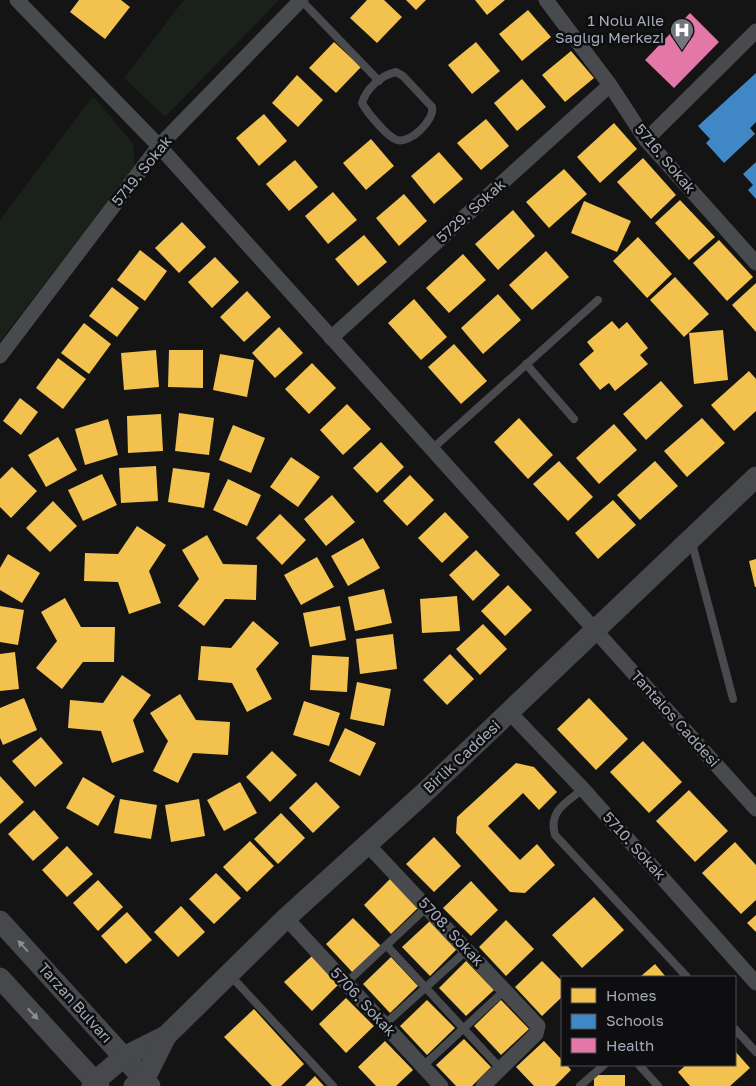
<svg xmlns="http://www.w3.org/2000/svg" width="756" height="1086" viewBox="0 0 756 1086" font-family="'Golos Text',sans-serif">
<rect width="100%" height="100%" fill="#141414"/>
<g fill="#1a211b">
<polygon points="184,0 279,0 165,117 124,78"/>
<polygon points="93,96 133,144 135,167 0,341 0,220"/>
</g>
<g fill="#f2c14e">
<polygon points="79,0 121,0 130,7 105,39 70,12"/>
<polygon points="367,0 384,0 402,17 377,43 350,18"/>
<polygon points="406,0 426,0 416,10"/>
<polygon points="475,0 505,0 487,15"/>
<polygon points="528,10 551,37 522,61 499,34"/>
<polygon points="334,42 361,67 336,93 309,68"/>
<polygon points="476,42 500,71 472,94 448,65"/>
<polygon points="571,51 594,78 565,102 542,75"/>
<polygon points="297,75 323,100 298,127 272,103"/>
<polygon points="522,79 546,107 517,131 494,103"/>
<polygon points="264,114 287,141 259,166 236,138"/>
<polygon points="486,119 509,146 481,170 457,143"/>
<polygon points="614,123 637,149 600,183 577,157"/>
<polygon points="371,139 394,166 366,190 343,163"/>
<polygon points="439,152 463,179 434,204 411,176"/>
<polygon points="643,158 676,195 651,219 617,182"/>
<polygon points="295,160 318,187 289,211 266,184"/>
<polygon points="564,169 587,194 549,228 526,202"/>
<polygon points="333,192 357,220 328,244 305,216"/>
<polygon points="404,194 427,221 399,246 376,218"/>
<polygon points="680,200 715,237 689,260 655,223"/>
<polygon points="584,201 631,221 617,252 571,233"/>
<polygon points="513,210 535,236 498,270 475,244"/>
<polygon points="182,222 206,247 179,273 155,248"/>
<polygon points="364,235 387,262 358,286 335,259"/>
<polygon points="638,237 672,274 647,298 613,261"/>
<polygon points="719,240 753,277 727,301 693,263"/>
<polygon points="140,250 167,271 145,301 117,280"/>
<polygon points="546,251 569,277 532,310 509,285"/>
<polygon points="463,254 486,280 449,313 426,288"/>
<polygon points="215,257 239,282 212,308 188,282"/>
<polygon points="675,277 709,314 684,337 650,300"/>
<polygon points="756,283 756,332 732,305"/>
<polygon points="112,287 139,308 117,337 89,316"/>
<polygon points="247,291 271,317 244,342 220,317"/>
<polygon points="498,294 521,320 483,354 461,328"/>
<polygon points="414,299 447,337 421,360 388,323"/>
<polygon points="612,321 619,329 627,322 648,348 640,355 648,364 615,391 609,383 600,390 579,364 594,351 587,342"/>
<polygon points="84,323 111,344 89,374 61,353"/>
<polygon points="279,327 303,353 275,378 252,353"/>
<polygon points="723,330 728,380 694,384 689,333"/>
<polygon points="454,344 487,381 461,404 428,367"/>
<polygon points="156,350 159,387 124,390 121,353"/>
<polygon points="169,350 203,350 203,388 168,387"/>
<polygon points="220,354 254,360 247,397 213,390"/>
<polygon points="58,358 86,379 63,409 36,388"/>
<polygon points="312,363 336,388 309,414 285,389"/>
<polygon points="749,371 756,379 756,411 734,431 711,405"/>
<polygon points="661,381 683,406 646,440 623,414"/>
<polygon points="20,398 38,412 21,435 3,421"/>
<polygon points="347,404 371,429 343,455 320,430"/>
<polygon points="179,413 214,418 209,455 175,451"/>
<polygon points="161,414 163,451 128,453 127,416"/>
<polygon points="519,418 553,455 528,479 494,442"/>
<polygon points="702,418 725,443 687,477 664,451"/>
<polygon points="108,419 118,455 85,465 75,429"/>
<polygon points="614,424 637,450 599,484 576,458"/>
<polygon points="233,425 265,438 251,473 219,460"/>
<polygon points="58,437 77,470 46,487 28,455"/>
<polygon points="381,442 404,467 377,493 353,468"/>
<polygon points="291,457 320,477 298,507 270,487"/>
<polygon points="559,461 593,497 568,521 533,484"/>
<polygon points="655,461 678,486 640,520 617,495"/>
<polygon points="156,466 158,501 121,503 119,468"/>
<polygon points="12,467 37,491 11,518 0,507 0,479"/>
<polygon points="173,468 210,473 204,508 168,502"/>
<polygon points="102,474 117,505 83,521 68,490"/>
<polygon points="410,475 434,500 407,526 383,501"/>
<polygon points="228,479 261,495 247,526 213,510"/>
<polygon points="332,495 355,522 326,546 304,519"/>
<polygon points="613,500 636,525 598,559 575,533"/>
<polygon points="53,501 77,526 50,552 26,528"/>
<polygon points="445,512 469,537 442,563 418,538"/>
<polygon points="280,514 306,540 282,565 256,538"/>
<polygon points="137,526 166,545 149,571 161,603 129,614 118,582 84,581 85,553 118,554"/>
<polygon points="207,535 223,564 257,565 256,600 225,599 204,626 178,606 199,579 182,550"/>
<polygon points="363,538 380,568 348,586 331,556"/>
<polygon points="476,550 500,575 473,601 449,575"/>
<polygon points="8,554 40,573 22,603 0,590 0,568"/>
<polygon points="317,557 334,587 301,605 284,575"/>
<polygon points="756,559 756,587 755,587 749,561"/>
<polygon points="508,585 532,610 505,636 481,611"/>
<polygon points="384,589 392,623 355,631 348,597"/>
<polygon points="457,596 460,631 422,633 420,599"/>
<polygon points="65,598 81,627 115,627 114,662 83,662 62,689 36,668 57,641 41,612"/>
<polygon points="0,606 24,610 18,645 0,642"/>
<polygon points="340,606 346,640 310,647 303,613"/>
<polygon points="253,621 279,643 256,669 272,699 247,712 232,683 198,680 201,646 231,648"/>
<polygon points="483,624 507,649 480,675 456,649"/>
<polygon points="393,634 397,669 360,674 356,639"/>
<polygon points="15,652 19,689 0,691 0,654"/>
<polygon points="450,654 474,679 447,705 423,680"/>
<polygon points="312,655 349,657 347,692 310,690"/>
<polygon points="122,675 151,695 133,720 144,752 112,763 101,731 68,728 70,700 103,703"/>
<polygon points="357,682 391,689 384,726 350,719"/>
<polygon points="180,694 196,720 230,722 228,755 193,753 178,783 153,771 168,741 150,713"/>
<polygon points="24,698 37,730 3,745 0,738 0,708"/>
<polygon points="589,698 628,739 596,770 557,729"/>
<polygon points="304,701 340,713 329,746 293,735"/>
<polygon points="345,728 376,743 360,776 329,761"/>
<polygon points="41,737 63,763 35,787 12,761"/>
<polygon points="643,741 682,782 649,813 610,772"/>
<polygon points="272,751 297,775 270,802 246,777"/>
<polygon points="516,763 534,767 557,792 539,810 523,793 488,826 520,860 537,844 555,865 525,893 510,892 456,833 457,817"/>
<polygon points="0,776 24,802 0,824"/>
<polygon points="83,777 115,796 98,826 66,808"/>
<polygon points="240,782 257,813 224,831 207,800"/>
<polygon points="316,782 340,807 313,833 289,808"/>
<polygon points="689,790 728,831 695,862 656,821"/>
<polygon points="120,799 157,805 151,839 114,833"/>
<polygon points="199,799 205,836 171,842 165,805"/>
<polygon points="34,810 59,838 33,861 8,834"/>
<polygon points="281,813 305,838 278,864 254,839"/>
<polygon points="434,837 461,866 434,892 406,864"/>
<polygon points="250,841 274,866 247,892 223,867"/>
<polygon points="735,842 756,865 756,900 741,914 702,873"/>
<polygon points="67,846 93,874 67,897 42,870"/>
<polygon points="216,873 241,898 214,924 189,899"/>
<polygon points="391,878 419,907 391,934 364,905"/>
<polygon points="98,880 123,907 98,931 73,903"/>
<polygon points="471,881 498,910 471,936 443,908"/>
<polygon points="594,897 624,930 582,968 552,935"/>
<polygon points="181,906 205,932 178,957 154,932"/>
<polygon points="127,912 152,940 126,964 101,936"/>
<polygon points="756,915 756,932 747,923"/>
<polygon points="353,918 381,946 353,973 326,944"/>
<polygon points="506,920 534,949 506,976 479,947"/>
<polygon points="430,921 457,949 430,976 402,947"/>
<polygon points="312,956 339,984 312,1011 284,982"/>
<polygon points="391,957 418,986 390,1013 363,984"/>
<polygon points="466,961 494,990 466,1016 439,988"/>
<polygon points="542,961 562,981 562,997 542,1016 515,987"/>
<polygon points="655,964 666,977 640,977"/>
<polygon points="346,998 374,1026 346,1053 319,1024"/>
<polygon points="427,1000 455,1028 427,1055 400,1026"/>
<polygon points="501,1000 529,1029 501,1055 474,1026"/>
<polygon points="254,1009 304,1064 281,1086 272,1086 224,1037"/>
<polygon points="464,1039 491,1067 472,1086 456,1086 436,1065"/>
<polygon points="385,1041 413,1070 396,1086 376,1086 358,1067"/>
<polygon points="544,1041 562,1060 562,1065 567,1065 571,1070 555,1086 534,1086 516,1067"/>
<polygon points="735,1051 750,1068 730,1086 690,1086 678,1072 686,1065 735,1065"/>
<rect x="594" y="1075" width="31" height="11"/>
<polygon points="315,1076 324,1086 305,1086"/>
</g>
<g fill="#3f88c5">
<polygon points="756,73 756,122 750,128 755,134 724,163 706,143 710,139 698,126"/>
<polygon points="756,162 756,199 748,190 753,185 743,174"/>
</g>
<polygon fill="#e377a8" points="690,13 719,42 674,88 645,60"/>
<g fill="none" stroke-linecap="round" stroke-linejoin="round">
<g stroke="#484a4d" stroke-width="8">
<polyline points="301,0 379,81"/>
<path d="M 396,72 L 403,76 L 432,107 C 435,120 410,144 397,140 C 387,137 367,112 362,103 C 366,89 381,75 396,72 Z"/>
<polyline points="526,364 574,419"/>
<polyline points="432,449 598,300"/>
<polyline points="692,543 733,699"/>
<path d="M 583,789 C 566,803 548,811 555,835 L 687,977"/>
<polyline points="387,946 501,1069"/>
<polyline points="230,975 333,1086"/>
<polyline points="346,983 427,907"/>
<polyline points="384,1025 467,950"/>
<polyline points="735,1029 756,1052"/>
<polyline points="639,1065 658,1086"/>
<polyline points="423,1066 505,990"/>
<polyline points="580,1086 604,1065"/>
</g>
<g stroke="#484a4d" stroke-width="15">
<polyline points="17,0 159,146 756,809"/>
<polyline points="546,0 610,85 646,140 756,263"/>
<polyline points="646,140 756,31"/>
<polyline points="331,338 610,85"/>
<polyline points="0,356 159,146 301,0"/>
<polyline points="509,712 583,789 756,983"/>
<polyline points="367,844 538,1026 536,1034 483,1086"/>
<polyline points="286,918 441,1086"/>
</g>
<g stroke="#46484c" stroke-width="21">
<polyline points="0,921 150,1086"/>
<polyline points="0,978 99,1086"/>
<polyline points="92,1086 95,1081 124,1057 166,1036 286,918 423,794 756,477"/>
<polyline points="134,1086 144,1080 166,1036"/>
</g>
</g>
<defs><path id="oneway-solid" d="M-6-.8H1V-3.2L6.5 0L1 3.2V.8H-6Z" transform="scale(1.25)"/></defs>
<g fill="#888d97">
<use href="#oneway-solid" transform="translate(23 946) rotate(-132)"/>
<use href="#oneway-solid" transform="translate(33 1014) rotate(47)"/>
</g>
<defs>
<g id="hospital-pin" transform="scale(1.25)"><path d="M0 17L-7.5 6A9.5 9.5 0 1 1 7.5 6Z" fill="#72767e" stroke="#0e0e10"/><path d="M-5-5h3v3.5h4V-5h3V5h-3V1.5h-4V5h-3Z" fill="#fff"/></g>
</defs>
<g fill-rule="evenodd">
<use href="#hospital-pin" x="682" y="30"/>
</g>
<g text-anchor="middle" stroke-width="5" stroke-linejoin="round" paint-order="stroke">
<g font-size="15" fill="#a4aab7" stroke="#0e0e10" text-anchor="end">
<text x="664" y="26">1 Nolu Aile<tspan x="664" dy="17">Sağlığı Merkezi</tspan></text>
</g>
<g font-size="15" fill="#a4aab7" stroke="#0e0e10">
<text transform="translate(665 159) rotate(50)" y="5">5716. Sokak</text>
<text transform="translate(142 171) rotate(-51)" y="5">5719. Sokak</text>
<text transform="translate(471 211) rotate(-42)" y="5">5729. Sokak</text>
<text transform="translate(675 719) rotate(48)" y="5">Tantalos Caddesi</text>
<text transform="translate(462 757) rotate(-43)" y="5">Birlik Caddesi</text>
<text transform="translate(634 846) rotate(48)" y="5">5710. Sokak</text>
<text transform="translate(451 932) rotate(47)" y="5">5708. Sokak</text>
<text transform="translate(363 1002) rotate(47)" y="5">5706. Sokak</text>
<text transform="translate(75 1003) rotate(48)" y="5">Tarzan Bulvarı</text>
</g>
</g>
<rect x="561" y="976" width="175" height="90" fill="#0e0e10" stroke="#4a4c53"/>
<rect x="571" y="988" width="25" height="15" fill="#f2c14e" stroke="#4a4c53"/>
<text x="606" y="1001" font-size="15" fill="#a4aab7">Homes</text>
<rect x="571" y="1014" width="25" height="15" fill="#3f88c5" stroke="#4a4c53"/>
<text x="606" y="1026" font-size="15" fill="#a4aab7">Schools</text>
<rect x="571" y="1038" width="25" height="15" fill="#e377a8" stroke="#4a4c53"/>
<text x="606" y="1051" font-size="15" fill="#a4aab7">Health</text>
</svg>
